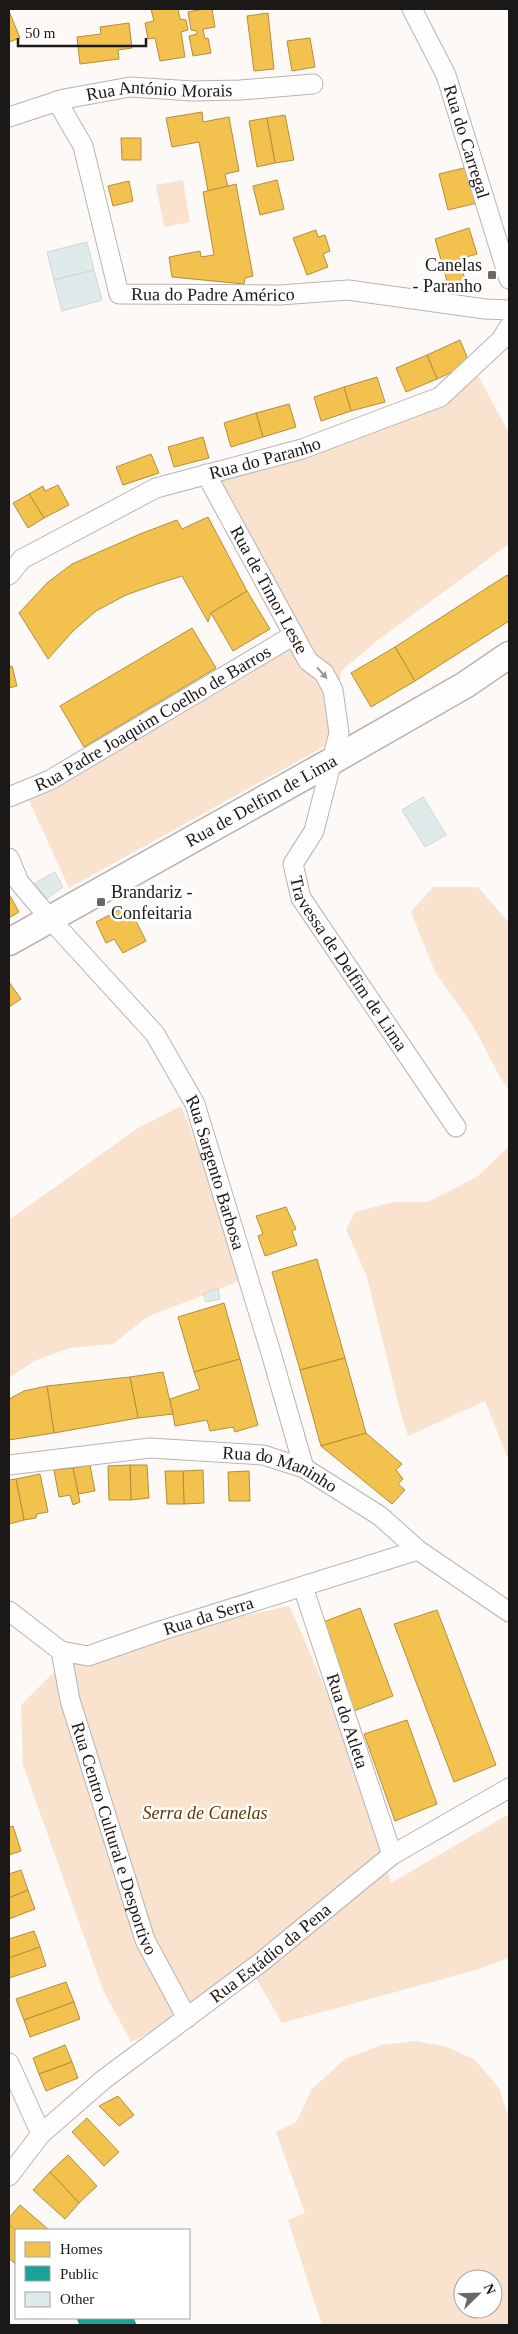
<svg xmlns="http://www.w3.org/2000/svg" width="518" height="2334" viewBox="0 0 518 2334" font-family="Georgia,serif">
<rect width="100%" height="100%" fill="#fcf9f6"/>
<g fill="#fae3ce" fill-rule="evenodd">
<polygon points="183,180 190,222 164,227 156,185"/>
<polygon points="476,372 509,433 509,544 378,640 341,671 336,740 69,888 26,794 296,637 290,607 215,469 397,413"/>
<polygon points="433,887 478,887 509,923 509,1090 500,1077 473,1026 435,972 411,912"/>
<polygon points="181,1106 250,1277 147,1317 113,1344 70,1348 34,1361 9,1378 9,1220 138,1128"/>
<polygon points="509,1146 509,1461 485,1401 408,1436 399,1407 367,1277 346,1229 355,1212 393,1202 428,1202 477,1177"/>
<path d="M 289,1606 C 331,1694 363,1789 391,1883 L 509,1814 L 509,1958 L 476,1970 L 282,2023 L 249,1966 L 189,2013 L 131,2042 L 103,1990 L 23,1765 L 21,1705 L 51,1675 L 87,1649 Z"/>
<path d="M 415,2041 L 448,2047 L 475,2060 L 499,2088 L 509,2119 L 509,2325 L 322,2325 L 288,2220 L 305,2213 L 276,2132 L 296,2122 L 312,2089 L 345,2059 L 381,2045 ZM 463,2279 L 493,2279 L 493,2309 L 463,2309 Z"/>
</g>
<g fill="#f2c14e" stroke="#b28f3e">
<polygon points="151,9 178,9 180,19 186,20 188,30 181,32 185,57 160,61 155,38 148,39 145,23 154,21"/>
<polygon points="203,9 212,9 215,27 203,29 205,39 208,38 211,53 193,56 189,36 197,34 197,31 191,30 188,12"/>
<polygon points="9,11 20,38 9,42"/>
<polygon points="268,13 274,69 254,71 247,16"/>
<polygon points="129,23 132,48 118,50 119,59 80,64 77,37 101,34 100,27"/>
<polygon points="310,38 315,67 292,71 287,41"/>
<polygon points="202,112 203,122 229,117 239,171 225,174 228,188 208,191 199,142 172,147 166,118"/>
<polygon points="285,115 294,160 275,163 267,118"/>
<polygon points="267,118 275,163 257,167 249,121"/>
<polygon points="121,138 141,138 141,160 122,160"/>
<polygon points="468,167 481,202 448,210 439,174"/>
<polygon points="277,180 284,209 260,215 253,186"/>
<polygon points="129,181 133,201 113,206 108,186"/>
<polygon points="236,184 253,276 245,278 244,284 172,277 169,257 200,251 201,257 214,255 203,192"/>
<polygon points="469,228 477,254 459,259 466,283 449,288 435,239"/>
<polygon points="316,230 318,237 325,235 330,251 323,254 328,267 307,275 293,238"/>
<polygon points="460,340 470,364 437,379 427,355"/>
<polygon points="427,355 437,379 406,392 396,368"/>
<polygon points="377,377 385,402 351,411 344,387"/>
<polygon points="344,387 351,411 321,421 314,397"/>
<polygon points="289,404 296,427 263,437 256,413"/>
<polygon points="256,413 263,437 231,447 224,423"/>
<polygon points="203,437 209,458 174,467 168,447"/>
<polygon points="151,454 159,473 123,485 116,467"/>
<polygon points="58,485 69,505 44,518 29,494 43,486 45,491"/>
<polygon points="29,494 44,518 28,528 13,503"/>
<polygon points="208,517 247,591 211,613 208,622 182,576 157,584 126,595 96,611 73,631 48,659 19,613 47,583 72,564 140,534 177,520 182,529"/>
<polygon points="507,575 509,578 509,621 415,681 395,647"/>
<polygon points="247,591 270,629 233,651 211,613"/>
<polygon points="192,628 216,668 84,747 60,706"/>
<polygon points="395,647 415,681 371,707 351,673"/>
<polygon points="12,666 17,686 9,688 9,667"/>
<polygon points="9,894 19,912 9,918"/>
<polygon points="123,908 129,921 135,919 146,941 123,953 114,939 106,943 96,922"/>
<polygon points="9,982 21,999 9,1007"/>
<polygon points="286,1207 296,1229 292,1231 297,1245 265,1256 258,1236 263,1234 256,1216"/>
<polygon points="317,1259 345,1358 300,1370 272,1272"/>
<polygon points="224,1303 240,1359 194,1372 178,1317"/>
<polygon points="345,1358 366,1433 321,1446 300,1370"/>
<polygon points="240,1359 258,1425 235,1432 233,1427 210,1431 207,1420 175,1426 170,1399 200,1389 194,1372"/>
<polygon points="163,1372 173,1414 138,1418 130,1377"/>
<polygon points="130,1377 138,1418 54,1433 47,1386"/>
<polygon points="47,1386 54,1433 9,1440 9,1399 24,1391"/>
<polygon points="366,1433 402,1464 396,1470 403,1479 398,1484 405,1490 392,1504 321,1446"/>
<polygon points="90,1465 95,1491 78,1494 73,1468"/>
<polygon points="130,1465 147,1465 149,1498 131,1500"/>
<polygon points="130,1465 131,1500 109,1500 108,1466"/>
<polygon points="73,1468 80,1502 73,1505 70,1495 59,1497 54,1470"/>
<polygon points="203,1470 204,1503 184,1504 183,1471"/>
<polygon points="165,1471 183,1471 184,1504 167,1504"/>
<polygon points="249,1471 250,1501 229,1501 228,1472"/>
<polygon points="40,1474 48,1512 37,1514 36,1518 24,1520 16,1479"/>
<polygon points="16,1479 24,1520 9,1524 9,1480"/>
<polygon points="360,1608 393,1696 351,1712 318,1624"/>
<polygon points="437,1610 496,1765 454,1782 394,1624"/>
<polygon points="407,1720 437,1804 395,1821 364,1734"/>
<polygon points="13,1826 21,1851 9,1855 9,1827"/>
<polygon points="21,1870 28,1890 9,1898 9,1874"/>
<polygon points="28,1890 35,1909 9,1919 9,1898"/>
<polygon points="34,1931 40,1947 9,1958 9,1939"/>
<polygon points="40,1947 46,1966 9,1978 9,1958"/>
<polygon points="66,1982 74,2002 24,2020 16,1999"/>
<polygon points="74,2002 80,2019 30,2037 24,2020"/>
<polygon points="65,2045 72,2062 39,2074 33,2058"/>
<polygon points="72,2062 78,2078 46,2091 39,2074"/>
<polygon points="118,2096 134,2115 119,2126 99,2106"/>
<polygon points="87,2118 119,2152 104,2166 72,2132"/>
<polygon points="68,2155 97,2186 79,2203 50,2172"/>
<polygon points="50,2172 79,2203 65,2219 33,2190"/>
<polygon points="20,2205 49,2230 16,2231 9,2224 9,2218"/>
<polygon points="9,2224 16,2231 16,2265 9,2258"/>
</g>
<polygon fill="#17a398" stroke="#187a71" points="77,2318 133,2318 136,2325 80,2325"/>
<g fill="#dfeaea" stroke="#d4d5d3">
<polygon points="87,242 94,270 54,280 47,252"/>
<polygon points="94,270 102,300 62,311 54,280"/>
<polygon points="423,797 446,835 425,847 402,810"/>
<polygon points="55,872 63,887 46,899 35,883"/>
<polygon points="218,1288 220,1299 206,1302 203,1294"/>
</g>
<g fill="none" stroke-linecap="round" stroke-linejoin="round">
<g stroke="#b7b4b2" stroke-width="21">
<g id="street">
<path id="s1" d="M 412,9 L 446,75 L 509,279"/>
<path id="s2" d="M 57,101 L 83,146 L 119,294 L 280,295 L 348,290 L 485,309 L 509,310"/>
<path id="s3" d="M 9,117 L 64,99 L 130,87 L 193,91 L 240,90 L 313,84"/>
<path id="s4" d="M 206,474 L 308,661 L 324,673 L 333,690 L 339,733 L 314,831 L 293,864 L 301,898 L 456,1127"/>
<path id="s5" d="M 9,575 L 22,559 L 156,488 L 302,449 L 440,397 L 501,340 L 509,327"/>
<path id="s6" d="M 9,797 L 50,780 L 294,635"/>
<path id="s7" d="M 9,858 L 19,882 L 51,920 L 155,1034 L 195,1104 L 271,1353 L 304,1468"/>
<path id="s8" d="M 9,1465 L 150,1448 L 263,1455 L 304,1468 L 380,1516 L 418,1550 L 509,1612"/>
<path id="s9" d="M 303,1587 L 392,1855"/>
<path id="s10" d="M 9,1611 L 61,1651 L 88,1656 L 160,1631 L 418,1550"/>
<path id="s11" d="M 61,1651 L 70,1700 L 145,1940 L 187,2018"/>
<polyline points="9,2063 41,2134"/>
<path id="s12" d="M 9,2176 L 41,2134 L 103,2080 L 260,1963 L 392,1855 L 509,1788"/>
</g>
</g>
<g stroke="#b7b4b2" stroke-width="29">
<g id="secondary">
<path id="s13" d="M 9,942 L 332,761 L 465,685 L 509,655"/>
</g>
</g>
<use href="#street" stroke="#fffefe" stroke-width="19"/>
<use href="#secondary" stroke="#fffefe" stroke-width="26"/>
</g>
<defs><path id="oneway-solid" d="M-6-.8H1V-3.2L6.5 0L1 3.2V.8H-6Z" transform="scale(1.25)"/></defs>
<use fill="#989796" href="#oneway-solid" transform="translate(322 673) rotate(48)"/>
<g fill="#6a6765" stroke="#fff" stroke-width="2">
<rect x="487" y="270" width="10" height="10" rx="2.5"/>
<rect x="96" y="897" width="10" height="10" rx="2.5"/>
</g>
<g text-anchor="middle" stroke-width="5" stroke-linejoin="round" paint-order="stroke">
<g font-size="18" fill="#1b1917" stroke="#fff">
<text dy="6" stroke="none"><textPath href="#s3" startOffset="154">Rua António Morais</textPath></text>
<text dy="6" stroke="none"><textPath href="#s1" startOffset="144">Rua do Carregal</textPath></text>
<text dy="6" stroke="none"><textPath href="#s2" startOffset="298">Rua do Padre Américo</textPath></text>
<text dy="6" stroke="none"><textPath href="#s5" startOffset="285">Rua do Paranho</textPath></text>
<text dy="6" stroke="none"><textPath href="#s4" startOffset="132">Rua de Timor Leste</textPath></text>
<text dy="6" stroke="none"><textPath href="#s6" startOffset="164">Rua Padre Joaquim Coelho de Barros</textPath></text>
<text dy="6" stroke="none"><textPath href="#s13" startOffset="289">Rua de Delfim de Lima</textPath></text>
<text dy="6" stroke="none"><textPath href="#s4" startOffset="551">Travessa de Delfim de Lima</textPath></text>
<text dy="6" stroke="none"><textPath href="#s7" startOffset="382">Rua Sargento Barbosa</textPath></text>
<text dy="6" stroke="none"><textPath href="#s8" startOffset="275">Rua do Maninho</textPath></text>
<text dy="6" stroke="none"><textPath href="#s10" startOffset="220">Rua da Serra</textPath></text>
<text dy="6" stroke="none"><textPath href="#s9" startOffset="141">Rua do Atleta</textPath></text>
<text dy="6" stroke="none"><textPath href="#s11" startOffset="195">Rua Centro Cultural e Desportivo</textPath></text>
<text dy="6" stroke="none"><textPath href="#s12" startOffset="345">Rua Estádio da Pena</textPath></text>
</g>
<g font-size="18" fill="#1b1917" stroke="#fff" text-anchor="end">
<text x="482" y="271">Canelas<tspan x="482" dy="21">- Paranho</tspan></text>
<text x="111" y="898" text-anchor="start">Brandariz -<tspan x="111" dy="21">Confeitaria</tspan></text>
</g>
<g font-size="18" font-style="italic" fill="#613703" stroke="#fff">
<text x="205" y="1819">Serra de Canelas</text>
</g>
</g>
<rect width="518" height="2334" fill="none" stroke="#1b1917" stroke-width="20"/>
<rect x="15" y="2229" width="175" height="90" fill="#ffffff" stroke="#a4a3a2"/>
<rect x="25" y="2242" width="25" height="15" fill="#f2c14e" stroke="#a4a3a2"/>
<text x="60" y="2254" font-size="15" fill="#1b1917">Homes</text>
<rect x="25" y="2266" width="25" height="15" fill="#17a398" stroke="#a4a3a2"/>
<text x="60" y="2279" font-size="15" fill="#1b1917">Public</text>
<rect x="25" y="2292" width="25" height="15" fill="#dfeaea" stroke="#a4a3a2"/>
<text x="60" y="2304" font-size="15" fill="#1b1917">Other</text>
<g transform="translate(478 2294) rotate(67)"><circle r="24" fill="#ffffff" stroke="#a4a3a2"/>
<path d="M0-4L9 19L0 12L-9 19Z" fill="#6a6765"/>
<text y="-8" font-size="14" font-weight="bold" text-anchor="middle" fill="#1b1917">N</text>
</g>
<path d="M18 38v8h128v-8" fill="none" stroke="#1b1917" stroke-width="2.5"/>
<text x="25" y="38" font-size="15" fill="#1b1917" stroke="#ffffff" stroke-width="4" paint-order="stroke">50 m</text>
</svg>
